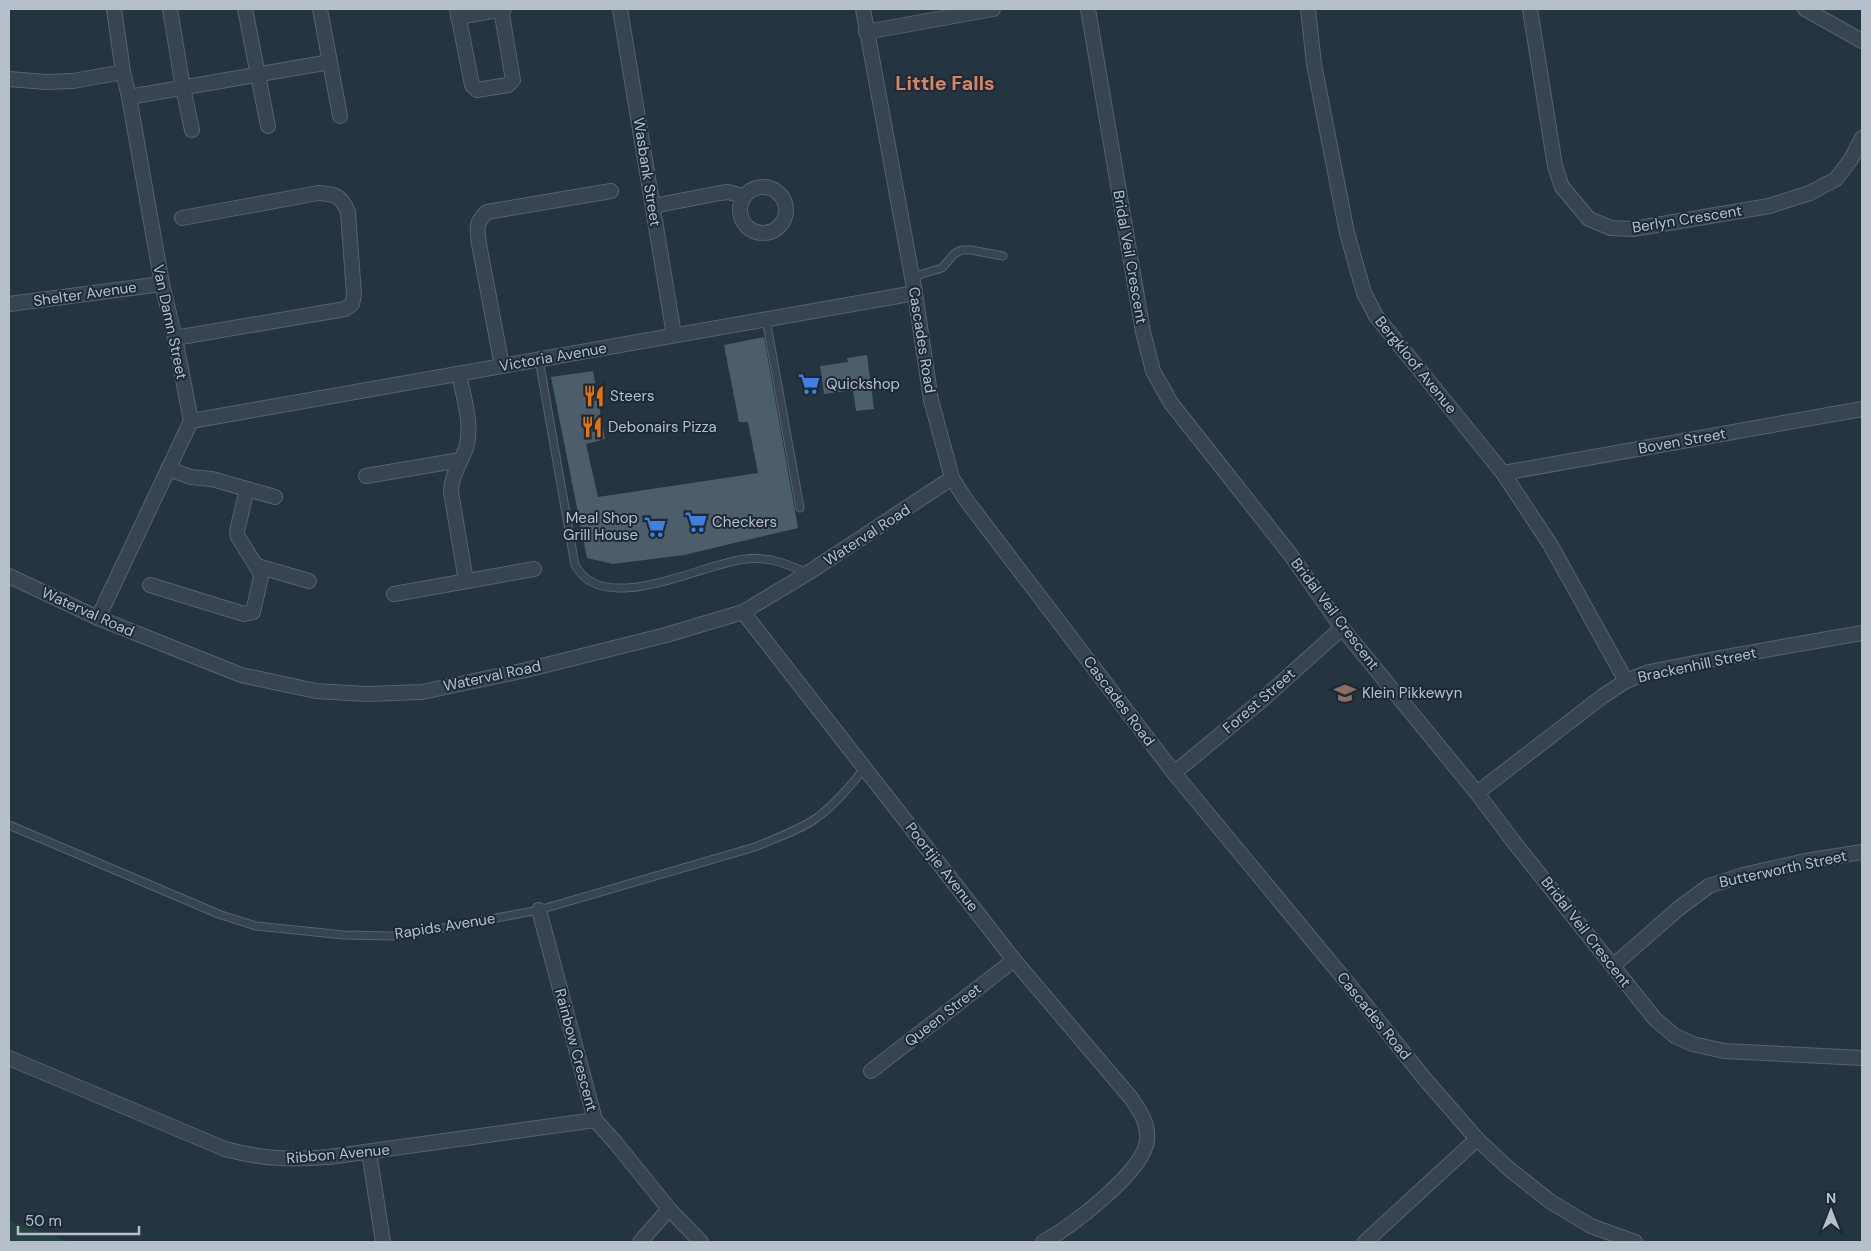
<svg xmlns="http://www.w3.org/2000/svg" width="1871" height="1251" viewBox="0 0 1871 1251" font-family="'DM Sans',sans-serif">
<rect width="100%" height="100%" fill="#243440"/>
<polygon fill="#264140" points="9,1220 70,1242 9,1242"/>
<g fill="#4d5e6b">
<polygon points="764,337 798,528 684,555 613,564 587,558 551,377 593,371 605,439 586,444 598,497 758,473 748,422 739,422 724,345"/>
<polygon points="867,355 874,409 856,411 853,390 824,394 820,366 848,362 847,358"/>
</g>
<g fill="none" stroke-linecap="round" stroke-linejoin="round">
<g stroke="#56636e" stroke-width="9">
<g id="service">
<polyline points="912,277 942,268 954,254 961,250 971,250 1003,256"/>
<polyline points="766,319 800,508"/>
<path d="M 539,359 L 575,565 C 603,618 701,564 745,559 C 768,556 787,564 808,573"/>
<path d="M 9,825 L 221,915 L 256,926 L 344,935 L 392,936 L 427,931 L 539,910 L 755,847 C 776,838 800,830 818,817 C 836,803 850,786 864,769"/>
</g>
</g>
<g stroke="#56636e" stroke-width="16">
<g id="minor">
<polyline points="170,9 183,88 192,130"/>
<polyline points="245,9 268,126"/>
<polyline points="320,9 340,116"/>
<polyline points="457,9 472,85 477,90 508,85 513,80 501,9"/>
<polyline points="620,9 674,335"/>
<polyline points="863,9 915,293 931,400 952,478 966,500 1174,773 1360,998 1424,1078 1477,1139 1509,1169 1551,1202 1591,1226 1635,1242"/>
<polyline points="1088,9 1143,332 1153,371 1171,403 1290,554 1342,628 1477,793 1513,841 1655,1019 1675,1036 1693,1044 1724,1051 1862,1058"/>
<polyline points="1308,9 1314,64 1347,233 1364,293 1376,316 1503,473 1550,544 1626,681"/>
<polyline points="1530,9 1555,166 1562,187 1589,219 1611,228 1633,229 1769,206 1810,193 1836,179 1851,159 1862,138"/>
<polyline points="1805,9 1862,41"/>
<polyline points="458,17 504,9"/>
<polyline points="866,32 993,9"/>
<polyline points="9,79 46,82 73,81 123,72"/>
<polyline points="129,97 330,62"/>
<circle cx="763" cy="210" r="23"/>
<polyline points="653,206 720,193 728,192 744,196"/>
<polyline points="9,304 162,284"/>
<path d="M 175,338 L 345,309 L 352,304 L 354,295 L 348,212 C 341,195 335,194 318,193 L 182,218"/>
<path d="M 502,366 L 479,244 C 477,228 475,223 487,212 L 611,191"/>
<path d="M 459,374 C 463,395 472,422 467,444 C 463,461 451,473 451,492 L 466,581"/>
<polyline points="191,421 915,293"/>
<polyline points="168,469 191,477 212,479 275,497"/>
<polyline points="1503,473 1862,409"/>
<polyline points="366,476 460,460"/>
<polyline points="257,566 309,581"/>
<polyline points="9,576 98,618 241,675 316,691 367,694 422,692 526,670 666,635 743,612 808,573 952,478"/>
<polyline points="150,585 244,614 253,612 261,577 260,572 238,537 237,531 247,489"/>
<polyline points="394,594 534,569"/>
<path d="M 743,612 L 1014,960 L 1131,1098 C 1140,1111 1149,1124 1147,1141 C 1143,1172 1070,1228 1043,1242"/>
<polyline points="98,618 191,421 175,338 162,284 129,97 123,72 114,9"/>
<polyline points="1174,773 1262,700 1342,628"/>
<polyline points="1477,793 1603,696 1626,681 1649,672 1725,657 1862,633"/>
<polyline points="539,910 595,1120 615,1142 669,1209 701,1242"/>
<polyline points="1613,966 1678,909 1709,886 1743,875 1805,861 1862,852"/>
<path d="M 9,1058 L 225,1149 C 262,1159 291,1160 329,1157 L 595,1120"/>
<polyline points="871,1071 1014,960"/>
<polyline points="369,1152 383,1242"/>
<polyline points="640,1242 669,1209"/>
<polyline points="1365,1242 1477,1139"/>
</g>
</g>
<use href="#service" stroke="#384550" stroke-width="7"/>
<use href="#minor" stroke="#384550" stroke-width="14"/>
</g>
<defs>
<g id="supermarket-bare" transform="scale(1.725)"><path d="M-6-5.5h2.5l.6 2H6L4.5 2H-2.5L-4.4-4H-6ZM-1.5 3.2a1.3 1.3 0 1 0 .1 0ZM3 3.2a1.3 1.3 0 1 0 .1 0Z" fill="#3f7fe0" stroke="#1d2a35" stroke-width="2.5" paint-order="stroke"/></g>
<g id="restaurant-bare" transform="scale(1.725)"><path d="M-5-6h1v4h1v-4h1v4h1v-4h1v5L-1.5 .5V6h-2V.5L-5-1ZM5-6V6H3V1.5H1.5Q1.5-4 5-6Z" fill="#e8710a" stroke="#1d2a35" stroke-width="2.5" paint-order="stroke"/></g>
<g id="school-bare" transform="scale(1.725)"><path d="M0-5L7-2L0 1L-7-2ZM-4 1L0 2.5L4 1V4Q0 6-4 4Z" fill="#8d6e63" stroke="#1d2a35" stroke-width="2.5" paint-order="stroke"/></g>
</defs>
<g fill-rule="evenodd">
<use href="#supermarket-bare" x="809" y="384"/>
<use href="#restaurant-bare" x="594" y="396"/>
<use href="#restaurant-bare" x="592" y="427"/>
<use href="#supermarket-bare" x="696" y="522"/>
<use href="#supermarket-bare" x="655" y="527"/>
<use href="#school-bare" x="1345" y="693"/>
</g>
<g text-anchor="middle" stroke-width="4" stroke-linejoin="round" paint-order="stroke">
<g font-size="15" fill="#b5c0cb" stroke="#1d2a35">
<text transform="translate(647 172) rotate(81)" y="5">Wasbank Street</text>
<text transform="translate(1687 219) rotate(-9)" y="5">Berlyn Crescent</text>
<text transform="translate(1130 257) rotate(80)" y="5">Bridal Veil Crescent</text>
<text transform="translate(85 294) rotate(-8)" y="5">Shelter Avenue</text>
<text transform="translate(170 322) rotate(78)" y="5">Van Damn Street</text>
<text transform="translate(922 340) rotate(81)" y="5">Cascades Road</text>
<text transform="translate(553 357) rotate(-10)" y="5">Victoria Avenue</text>
<text transform="translate(1416 365) rotate(51)" y="5">Bergkloof Avenue</text>
<text transform="translate(1682 441) rotate(-10)" y="5">Boven Street</text>
<text transform="translate(867 535) rotate(-33)" y="5">Waterval Road</text>
<text transform="translate(88 612) rotate(24)" y="5">Waterval Road</text>
<text transform="translate(1335 614) rotate(53)" y="5">Bridal Veil Crescent</text>
<text transform="translate(1697 665) rotate(-12)" y="5">Brackenhill Street</text>
<text transform="translate(492 676) rotate(-12)" y="5">Waterval Road</text>
<text transform="translate(1119 701) rotate(53)" y="5">Cascades Road</text>
<text transform="translate(1259 701) rotate(-41)" y="5">Forest Street</text>
<text transform="translate(942 867) rotate(52)" y="5">Poortjie Avenue</text>
<text transform="translate(1783 869) rotate(-12)" y="5">Butterworth Street</text>
<text transform="translate(445 926) rotate(-9)" y="5">Rapids Avenue</text>
<text transform="translate(1586 932) rotate(52)" y="5">Bridal Veil Crescent</text>
<text transform="translate(943 1015) rotate(-38)" y="5">Queen Street</text>
<text transform="translate(1374 1016) rotate(51)" y="5">Cascades Road</text>
<text transform="translate(576 1050) rotate(75)" y="5">Rainbow Crescent</text>
<text transform="translate(338 1154) rotate(-5)" y="5">Ribbon Avenue</text>
</g>
<g font-size="15" fill="#b5c0cb" stroke="#1d2a35" text-anchor="start">
<text x="826" y="389">Quickshop</text>
<text x="610" y="401">Steers</text>
<text x="608" y="432">Debonairs Pizza</text>
<text x="638" y="523" text-anchor="end">Meal Shop<tspan x="638" dy="17">Grill House</tspan></text>
<text x="712" y="527">Checkers</text>
<text x="1362" y="698">Klein Pikkewyn</text>
</g>
<g font-size="20" font-weight="bold" fill="#d88562" stroke="#1d2a35">
<text x="945" y="90">Little Falls</text>
</g>
</g>
<rect width="1871" height="1251" fill="none" stroke="#b5c0cb" stroke-width="20"/>
<g transform="translate(1831 1211)" stroke="#1d2a35" stroke-width="4" paint-order="stroke">
<path d="M0-4L9 19L0 12L-9 19Z" fill="#b5c0cb"/>
<text y="-8" font-size="14" font-weight="bold" text-anchor="middle" fill="#b5c0cb">N</text>
</g>
<path d="M18 1226v8h121v-8" fill="none" stroke="#b5c0cb" stroke-width="2.5"/>
<text x="25" y="1226" font-size="15" fill="#b5c0cb" stroke="#1d2a35" stroke-width="4" paint-order="stroke">50 m</text>
</svg>
